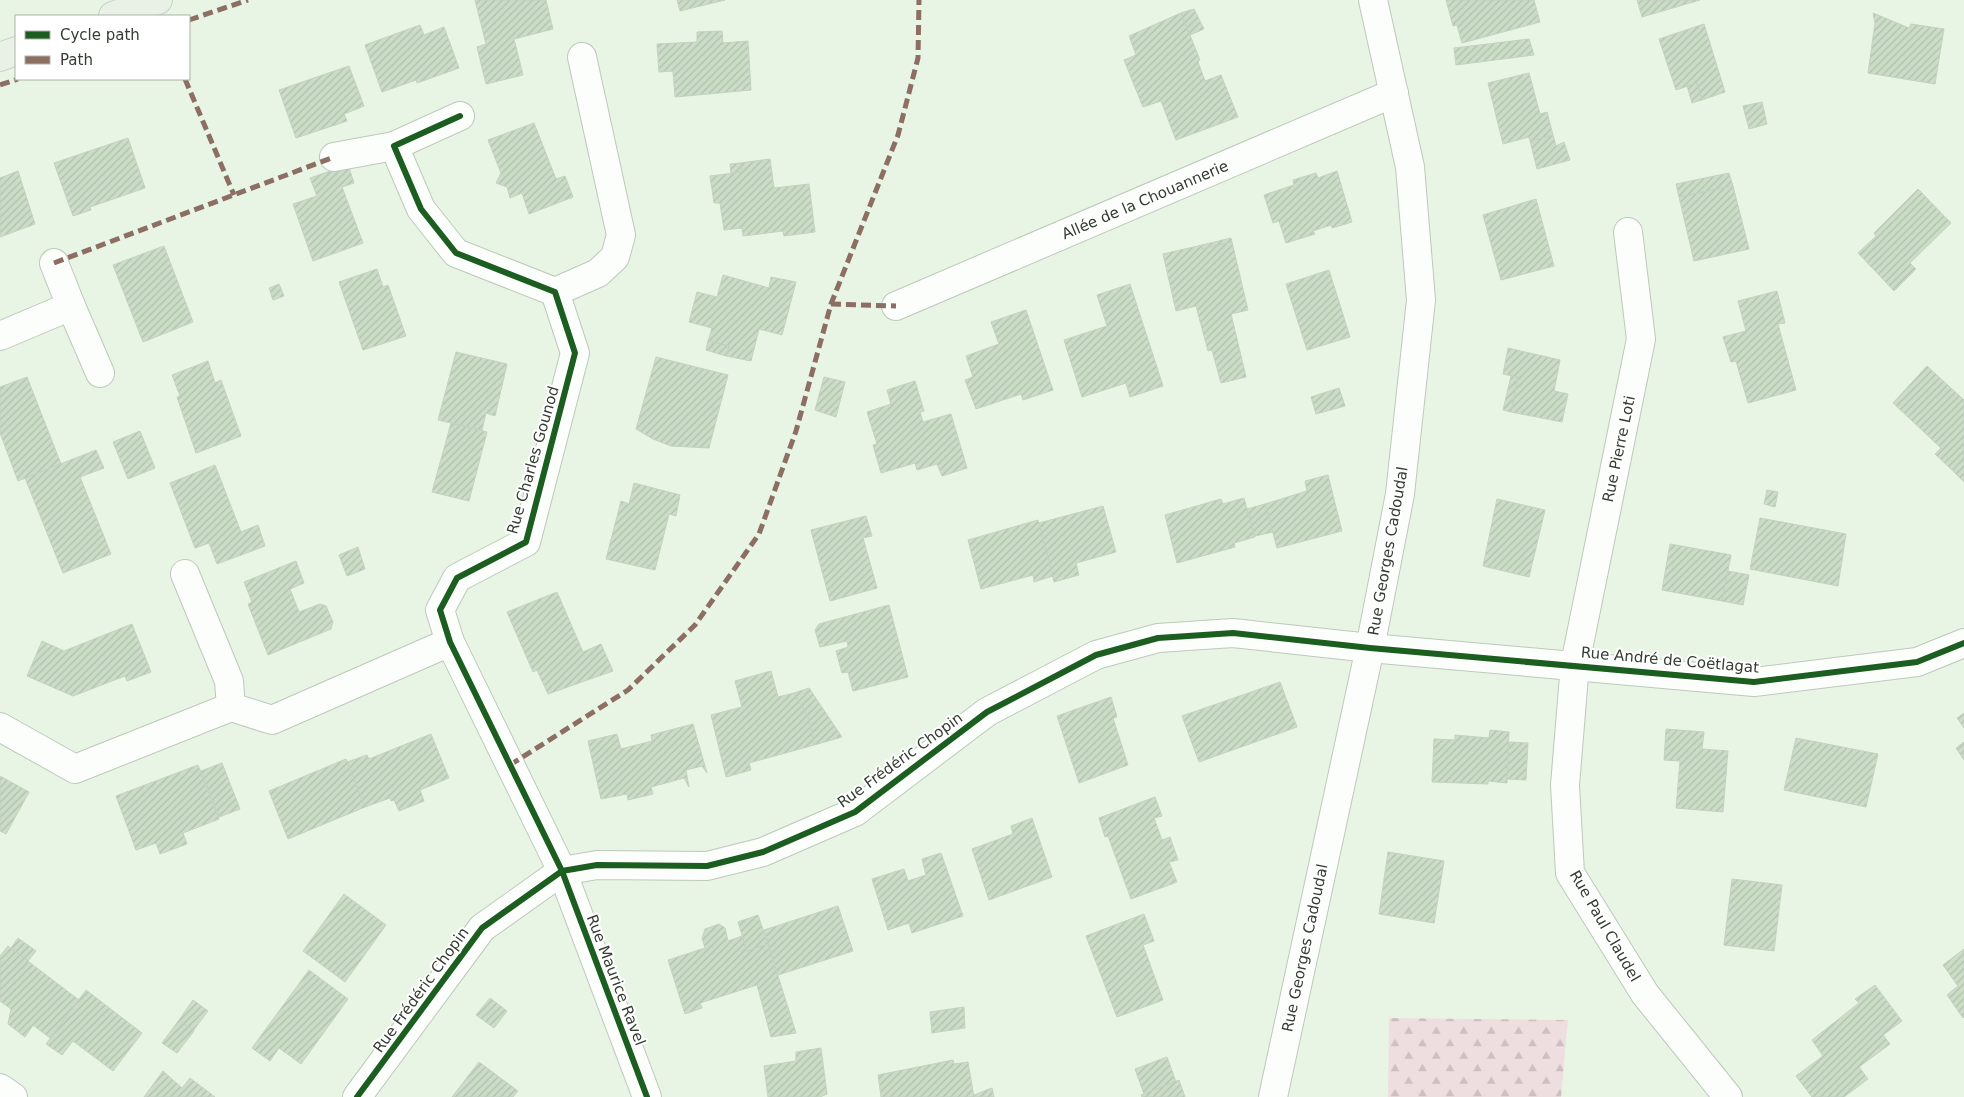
<svg xmlns="http://www.w3.org/2000/svg" width="1964" height="1097" viewBox="0 0 1964 1097" font-family="'DejaVu Sans',sans-serif">
<defs>
<pattern id="forest-firs" width="22" height="20" patternUnits="userSpaceOnUse" patternTransform="scale(1.25)"><rect width="22" height="20" fill="#efdee0"/><path d="M5 1l3.5 6h-7zM16 11l3.5 6h-7z" fill="#cebfc1"/></pattern>
<pattern id="building-hatch" width="6" height="6" patternUnits="userSpaceOnUse" patternTransform="scale(1.25)"><rect width="6" height="6" fill="#cbddc7"/><path d="M-1 1l2-2M0 6l6-6M5 7l2-2" fill="none" stroke="#afbfab"/></pattern>
</defs>
<rect width="100%" height="100%" fill="#e8f5e5"/>
<polygon fill="url(#forest-firs)" points="1389,1018 1568,1020 1561,1097 1388,1097"/>
<g fill="url(#building-hatch)" stroke="#c5d0c2">
<polygon points="475,0 546,0 553,29 514,39 523,75 486,84 477,47 486,44"/>
<polygon points="677,0 725,0 680,11"/>
<polygon points="1446,0 1534,0 1540,22 1462,43 1457,25 1453,26"/>
<polygon points="1637,0 1700,0 1642,17"/>
<polygon points="1194,9 1204,29 1190,35 1181,13"/>
<polygon points="1181,13 1200,60 1198,62 1205,81 1221,75 1238,117 1176,140 1161,101 1143,107 1124,60 1136,55 1129,36"/>
<polygon points="1873,13 1909,28 1911,24 1944,29 1935,84 1868,73 1875,23"/>
<polygon points="1704,24 1725,92 1702,100 1697,83 1676,90 1659,39"/>
<polygon points="420,25 424,35 444,27 459,68 417,83 416,80 382,92 365,45"/>
<polygon points="722,31 723,43 748,41 751,90 675,97 673,71 659,72 657,44 697,42 697,32"/>
<polygon points="1529,39 1534,55 1456,65 1454,48"/>
<polygon points="349,66 364,106 344,114 347,121 296,138 279,90"/>
<polygon points="1529,73 1540,114 1547,112 1553,135 1530,141 1529,137 1503,144 1488,83"/>
<polygon points="1697,83 1702,100 1692,103 1687,86"/>
<polygon points="1762,102 1767,124 1749,129 1743,106"/>
<polygon points="534,123 556,179 565,176 573,197 529,214 522,193 510,198 507,187 496,183 501,173 488,140"/>
<polygon points="1553,135 1556,146 1564,142 1570,160 1537,169 1530,141"/>
<polygon points="128,138 145,188 90,207 91,210 73,216 54,163"/>
<polygon points="770,159 774,188 809,184 815,232 784,236 783,231 743,236 742,228 724,230 720,203 714,203 710,176 742,172 740,163"/>
<polygon points="740,163 742,172 731,173 730,164"/>
<polygon points="348,165 354,183 342,187 363,243 313,261 293,204 317,196 310,178"/>
<polygon points="18,171 35,224 0,237 0,178"/>
<polygon points="1337,171 1352,222 1332,228 1331,225 1313,231 1315,234 1286,243 1279,221 1273,223 1264,195 1294,185 1293,180 1316,173 1318,178"/>
<polygon points="1729,173 1733,186 1679,197 1676,184"/>
<polygon points="1733,186 1749,249 1694,261 1679,197"/>
<polygon points="1918,189 1951,223 1910,263 1916,269 1894,291 1858,253 1876,236 1874,233"/>
<polygon points="1536,199 1554,266 1501,280 1483,215"/>
<polygon points="1231,238 1232,242 1202,249 1202,245"/>
<polygon points="1232,242 1248,310 1231,314 1246,377 1221,383 1212,350 1208,351 1196,306 1176,311 1163,254 1202,245 1202,249"/>
<polygon points="164,246 193,322 143,342 113,265"/>
<polygon points="377,269 383,287 388,285 406,336 363,350 339,282"/>
<polygon points="1329,270 1350,337 1307,350 1286,284"/>
<polygon points="723,275 769,288 771,277 796,282 782,335 759,329 751,361 726,356 729,346 708,341 712,328 689,322 697,292 717,297"/>
<polygon points="279,284 284,296 273,300 269,288"/>
<polygon points="1130,284 1163,386 1130,397 1126,383 1082,397 1064,340 1107,326 1097,295"/>
<polygon points="1777,291 1785,323 1778,324 1796,390 1748,403 1736,361 1731,362 1723,337 1746,331 1738,301"/>
<polygon points="1026,310 1053,390 1023,400 1021,394 976,409 965,380 973,377 966,356 999,344 991,322"/>
<polygon points="708,341 729,346 726,356 706,350"/>
<polygon points="1508,348 1560,360 1554,391 1568,394 1562,422 1511,412 1518,377 1503,374"/>
<polygon points="456,352 507,364 495,416 486,413 482,430 438,420"/>
<polygon points="656,357 728,375 709,448 671,446 653,439 636,429"/>
<polygon points="208,361 215,383 221,380 241,436 196,453 177,397 180,396 172,375"/>
<polygon points="1927,366 1964,400 1964,457 1952,470 1935,454 1941,448 1893,403"/>
<polygon points="1511,376 1518,377 1511,412 1503,410"/>
<polygon points="27,377 61,464 18,481 0,433 0,387"/>
<polygon points="824,377 845,382 836,417 815,410"/>
<polygon points="915,381 924,411 920,412 923,422 951,414 967,468 942,476 937,464 917,470 915,463 881,473 873,445 877,444 867,412 891,404 887,390"/>
<polygon points="1339,388 1345,406 1316,414 1311,397"/>
<polygon points="451,423 487,432 469,501 432,492"/>
<polygon points="140,431 155,468 128,479 113,442"/>
<polygon points="96,450 104,468 80,477 111,554 63,573 25,478"/>
<polygon points="1964,457 1964,482 1952,470"/>
<polygon points="215,465 241,532 258,525 265,546 217,564 209,543 195,548 170,483"/>
<polygon points="1328,475 1342,531 1277,548 1265,504 1307,491 1305,481"/>
<polygon points="634,483 680,495 676,516 669,514 655,570 606,559 621,501 629,504"/>
<polygon points="1767,490 1778,492 1775,507 1764,504"/>
<polygon points="1244,498 1255,537 1234,543 1235,547 1177,563 1165,515 1221,499 1223,504"/>
<polygon points="1497,499 1545,510 1529,577 1483,566"/>
<polygon points="1265,504 1273,532 1255,536 1247,509"/>
<polygon points="1103,506 1116,552 1076,563 1079,575 1054,582 1039,523"/>
<polygon points="866,516 872,536 863,538 877,588 830,601 811,530"/>
<polygon points="1760,518 1846,534 1838,586 1750,569"/>
<polygon points="1038,520 1053,576 1034,582 1033,575 981,589 968,540"/>
<polygon points="1670,544 1731,555 1722,601 1662,590"/>
<polygon points="358,547 365,569 347,576 339,555"/>
<polygon points="296,561 304,583 290,589 299,612 320,604 326,606 333,622 331,629 268,655 248,604 252,602 244,582"/>
<polygon points="1728,571 1749,575 1743,605 1722,601"/>
<polygon points="557,592 583,652 601,644 613,671 548,694 537,670 533,672 507,612"/>
<polygon points="889,605 908,677 853,691 848,672 842,673 836,651 848,647 847,641 820,647 815,630 819,624"/>
<polygon points="132,624 151,672 127,681 125,676 73,696 27,676 42,641 64,651"/>
<polygon points="771,671 778,697 794,693 809,719 814,745 749,763 751,770 726,777 711,715 742,707 735,681"/>
<polygon points="1280,682 1297,727 1199,762 1182,716"/>
<polygon points="809,688 842,737 814,745 809,719 794,693"/>
<polygon points="1111,697 1117,717 1113,718 1128,765 1079,783 1057,716"/>
<polygon points="1964,713 1964,728 1957,718"/>
<polygon points="693,724 707,773 702,766 686,770 689,787 684,778 651,787 653,794 628,800 627,794 601,799 588,741 617,734 621,749 652,741 651,735"/>
<polygon points="1666,729 1704,732 1702,749 1728,751 1723,812 1676,808 1680,761 1664,760"/>
<polygon points="1490,730 1509,732 1507,783 1488,781 1488,784 1432,782 1434,739 1455,740 1455,735 1489,738"/>
<polygon points="431,734 449,778 420,790 424,801 399,811 394,800 391,801 390,798 365,807 347,762 367,755 369,759"/>
<polygon points="1796,738 1878,754 1866,807 1784,790"/>
<polygon points="1509,742 1528,743 1526,780 1507,779"/>
<polygon points="1964,742 1964,760 1956,748"/>
<polygon points="346,759 365,807 288,839 269,791"/>
<polygon points="222,763 240,809 219,817 201,771"/>
<polygon points="198,765 219,819 183,833 187,844 160,854 156,843 136,850 116,796"/>
<polygon points="0,776 29,792 6,834 0,831"/>
<polygon points="1155,797 1162,816 1154,818 1162,840 1170,837 1178,860 1169,862 1177,882 1131,899 1108,836 1105,837 1099,818"/>
<polygon points="1032,818 1052,877 989,900 972,849 1013,834 1011,826"/>
<polygon points="1388,852 1444,861 1434,923 1379,914"/>
<polygon points="941,853 963,916 912,933 909,923 888,930 872,879 904,869 908,881 926,875 922,859"/>
<polygon points="1732,879 1782,885 1774,951 1724,945"/>
<polygon points="344,894 386,925 345,982 303,951"/>
<polygon points="838,906 853,951 778,975 764,930"/>
<polygon points="1144,914 1154,941 1143,945 1163,1000 1117,1017 1086,936"/>
<polygon points="758,915 768,944 747,951 738,922"/>
<polygon points="719,924 725,928 728,941 742,936 747,951 768,944 796,1033 771,1037 757,985 700,1003 702,1008 685,1014 668,960 705,948 702,938 705,929"/>
<polygon points="18,938 36,951 28,961 11,948"/>
<polygon points="8,946 79,1000 50,1038 33,1025 25,1037 8,1024 11,1009 0,1001 0,956"/>
<polygon points="1964,949 1964,1017 1963,1018 1947,995 1958,986 1943,965"/>
<polygon points="309,970 348,999 301,1064 279,1048 270,1061 252,1048"/>
<polygon points="1875,985 1902,1021 1883,1035 1890,1044 1859,1067 1868,1079 1844,1097 1812,1097 1796,1076 1823,1056 1812,1040 1859,1003 1855,999"/>
<polygon points="86,990 142,1033 113,1071 73,1041 62,1055 46,1044"/>
<polygon points="490,998 507,1011 494,1028 476,1015"/>
<polygon points="193,1000 208,1011 193,1031 179,1020"/>
<polygon points="964,1007 965,1028 932,1033 930,1012"/>
<polygon points="179,1020 194,1031 177,1053 162,1043"/>
<polygon points="821,1048 827,1094 820,1097 768,1097 764,1066 796,1061 796,1052"/>
<polygon points="1167,1057 1176,1082 1144,1094 1135,1069"/>
<polygon points="953,1060 954,1064 968,1062 974,1097 881,1097 878,1075"/>
<polygon points="479,1062 518,1091 513,1097 452,1097"/>
<polygon points="163,1071 182,1088 190,1078 215,1097 144,1097"/>
<polygon points="1179,1080 1185,1097 1142,1097 1141,1095"/>
<polygon points="992,1088 994,1097 974,1097 974,1095"/>
</g>
<g fill="none" stroke-linecap="round" stroke-linejoin="round">
<g stroke="#bec8bb" stroke-width="30">
<g id="minor">
<polyline points="460,116 394,146 421,209 456,253 555,292 575,353 526,542 457,578 440,610 450,642 562,871 647,1097"/>
<polyline points="334,157 394,146"/>
<polyline points="1628,232 1641,339 1575,664 1565,785 1570,873 1645,994 1728,1097"/>
<polyline points="555,292 598,273 615,257 621,235 582,57"/>
<polyline points="71,306 100,373"/>
<polyline points="896,306 1394,93"/>
<polyline points="0,336 71,306 54,263"/>
<polyline points="185,574 229,681 231,707 272,720 450,642"/>
<polyline points="0,727 75,769 231,707"/>
<polyline points="0,1088 13,1097"/>
<polyline points="357,1097 482,928 562,871 597,865 707,866 763,852 855,812 987,712 1096,655 1158,638 1233,633 1370,648 1754,682 1917,662 1964,643"/>
<polyline points="1273,1097 1370,648 1400,494 1421,300 1410,167 1373,0"/>
</g>
</g>
<g stroke="#cbd0c8" stroke-width="30">
<g id="major">
<polyline points="113,16 158,0"/>
<polyline points="0,57 16,51"/>
</g>
</g>
<use href="#minor" stroke="#fcfefb" stroke-width="28"/>
<use href="#major" stroke="#e9f1e6" stroke-width="28"/>
<g stroke="#8d6e63" stroke-width="5" stroke-dasharray="10 5" stroke-linecap="butt">
<polyline points="189,20 248,0"/>
<polyline points="185,79 234,195"/>
<polyline points="0,85 18,79"/>
<polyline points="54,263 334,157"/>
<polyline points="831,304 896,306"/>
<polyline points="510,765 628,690 695,625 759,534 796,431 831,304 898,135 918,58 919,0"/>
</g>
<g stroke="#fff" stroke-width="9">
<g id="cycleway">
<polyline points="460,116 394,146 421,209 456,253 555,292 575,353 526,542 457,578 440,610 450,642 562,871 647,1097"/>
<polyline points="357,1097 482,928 562,871 597,865 707,866 763,852 855,812 987,712 1096,655 1158,638 1233,633 1370,648 1754,682 1917,662 1964,643"/>
</g>
</g>
<use href="#cycleway" stroke="#1b5e20" stroke-width="6"/>
</g>
<g text-anchor="middle" stroke-width="4" stroke-linejoin="round" paint-order="stroke">
<g font-size="15" fill="#343d31" stroke="#fff">
<text transform="translate(1145 200) rotate(-23)" y="5">Allée de la Chouannerie</text>
<text transform="translate(1619 449) rotate(-78)" y="5">Rue Pierre Loti</text>
<text transform="translate(533 460) rotate(-74)" y="5">Rue Charles Gounod</text>
<text transform="translate(1388 551) rotate(-80)" y="5">Rue Georges Cadoudal</text>
<text transform="translate(1670 660) rotate(5)" y="5">Rue André de Coëtlagat</text>
<text transform="translate(900 760) rotate(-36)" y="5">Rue Frédéric Chopin</text>
<text transform="translate(1605 926) rotate(60)" y="5">Rue Paul Claudel</text>
<text transform="translate(1305 948) rotate(-78)" y="5">Rue Georges Cadoudal</text>
<text transform="translate(616 980) rotate(69)" y="5">Rue Maurice Ravel</text>
<text transform="translate(421 990) rotate(-54)" y="5">Rue Frédéric Chopin</text>
</g>
</g>
<rect x="15" y="15" width="175" height="65" fill="#ffffff" stroke="#aeb1ad"/>
<rect x="25" y="31" width="25" height="8" fill="#1b5e20" stroke="#aeb1ad"/>
<text x="60" y="40" font-size="15" fill="#343d31">Cycle path</text>
<rect x="25" y="56" width="25" height="8" fill="#8d6e63" stroke="#aeb1ad"/>
<text x="60" y="65" font-size="15" fill="#343d31">Path</text>
</svg>
